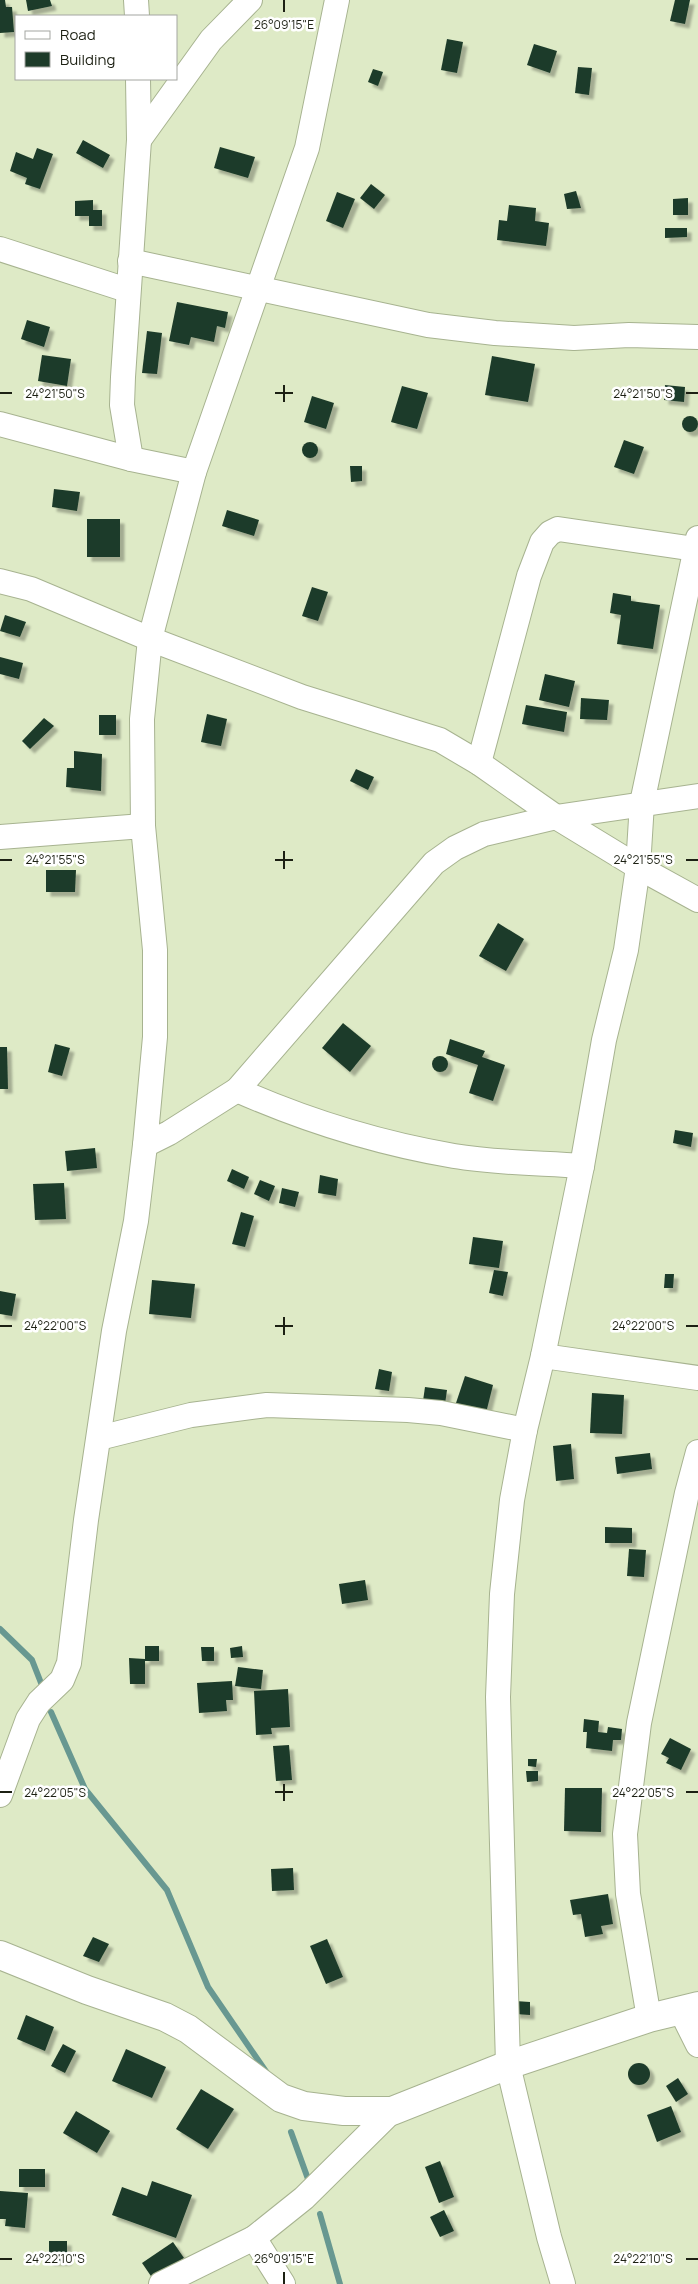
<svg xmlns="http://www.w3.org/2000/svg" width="698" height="2284" viewBox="0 0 698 2284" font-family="Manrope,sans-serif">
<defs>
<filter id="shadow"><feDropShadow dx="4.5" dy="4.5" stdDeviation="1" flood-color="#0004"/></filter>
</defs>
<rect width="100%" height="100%" fill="#deeac6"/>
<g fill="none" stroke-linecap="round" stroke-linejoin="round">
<g stroke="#689891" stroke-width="6">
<polyline points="0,1629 32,1660 43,1688"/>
<polyline points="51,1712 85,1789 167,1890 208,1987 267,2073"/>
<polyline points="291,2132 308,2179"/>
<polyline points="320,2214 340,2284"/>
</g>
</g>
<g fill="#1d3b29" filter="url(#shadow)">
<polygon points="0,0 5,0 6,7 12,7 14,32 0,33"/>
<polygon points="26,0 50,0 52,6 28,11"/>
<polygon points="675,0 690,0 685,24 670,21"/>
<polygon points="447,39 463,42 457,73 441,70"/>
<polygon points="534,44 557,51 550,73 527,65"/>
<polygon points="578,67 592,68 589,95 575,93"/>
<polygon points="373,69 383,72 378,86 368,82"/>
<polygon points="83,140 110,155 103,168 76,153"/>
<polygon points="220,147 255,157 248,178 214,168"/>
<polygon points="37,148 53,154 40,189 25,184 27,178 10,171 16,152 33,159"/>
<polygon points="371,184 385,195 374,209 360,198"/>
<polygon points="576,191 581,208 567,209 564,194"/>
<polygon points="337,192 355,199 343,228 326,221"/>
<polygon points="688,198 688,215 673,215 673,199"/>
<polygon points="93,200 93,210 102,210 102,226 89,226 89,216 75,216 75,201"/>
<polygon points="509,205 536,208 535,221 549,223 546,246 497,240 499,220 507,221"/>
<polygon points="665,228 687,228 687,237 665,238"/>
<polygon points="177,302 228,312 225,328 217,326 214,342 191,337 189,345 169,341"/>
<polygon points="27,320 50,327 44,347 21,339"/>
<polygon points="147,331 162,333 157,374 142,373"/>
<polygon points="42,355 71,359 67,386 38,381"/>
<polygon points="492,356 535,364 528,402 485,395"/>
<polygon points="665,385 685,387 684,402 664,400"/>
<polygon points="402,386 428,393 417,429 391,422"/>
<polygon points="312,396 334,403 326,429 304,422"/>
<circle cx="690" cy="424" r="8"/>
<polygon points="624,440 644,447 634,474 614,467"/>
<circle cx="310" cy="450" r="8"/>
<polygon points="350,466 362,466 362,481 351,482"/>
<polygon points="54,489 80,492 77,511 52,507"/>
<polygon points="227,510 259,520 254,536 222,526"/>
<rect x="87" y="519" width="33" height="38"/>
<polygon points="312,587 328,592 318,621 302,616"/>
<polygon points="613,593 631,596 631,601 660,605 653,649 617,644 621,615 610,613"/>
<polygon points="5,615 26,622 20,637 0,631"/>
<polygon points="0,657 23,663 19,679 0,674"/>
<polygon points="545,674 575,681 569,707 539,700"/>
<polygon points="581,698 609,700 607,720 580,719"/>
<polygon points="526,705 567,712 564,732 522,724"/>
<polygon points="207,714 227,719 221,746 201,742"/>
<rect x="99" y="715" width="17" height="20"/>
<polygon points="44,718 54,726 30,749 22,741"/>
<polygon points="74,751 102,754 101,791 66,787 67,768 74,768"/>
<polygon points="356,769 374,777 368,790 350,781"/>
<polygon points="46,870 76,870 75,892 46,892"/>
<polygon points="498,923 524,939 506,971 479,956"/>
<polygon points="343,1023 371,1046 350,1072 322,1048"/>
<polygon points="450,1039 485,1051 482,1057 505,1065 493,1101 469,1093 478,1065 446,1054"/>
<polygon points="55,1044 70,1048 62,1076 48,1072"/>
<polygon points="0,1047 7,1047 8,1089 0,1089"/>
<circle cx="440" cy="1064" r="8"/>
<polygon points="675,1130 693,1133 691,1147 673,1143"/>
<polygon points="95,1148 97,1168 67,1171 65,1151"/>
<polygon points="232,1169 249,1177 244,1189 227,1181"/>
<polygon points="320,1175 338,1179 336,1196 318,1193"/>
<polygon points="260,1180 275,1186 269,1201 254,1194"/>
<polygon points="64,1183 66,1219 35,1220 33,1184"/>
<polygon points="282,1188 299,1192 295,1207 279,1203"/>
<polygon points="241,1212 254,1216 245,1247 232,1244"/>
<polygon points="473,1237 503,1241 499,1268 469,1264"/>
<polygon points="494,1270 508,1272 503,1296 489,1293"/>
<polygon points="665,1274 674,1274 673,1288 664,1288"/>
<polygon points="152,1280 195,1284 191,1318 149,1314"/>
<polygon points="0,1291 16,1294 12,1316 0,1314"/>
<polygon points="379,1369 392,1372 389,1391 375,1389"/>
<polygon points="465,1376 493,1385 486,1413 456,1403"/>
<polygon points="425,1387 447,1390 445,1404 423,1401"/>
<polygon points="592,1393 624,1395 622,1434 590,1433"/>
<polygon points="571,1444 574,1479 556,1481 553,1446"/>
<polygon points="650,1453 652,1469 617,1474 615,1457"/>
<polygon points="605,1527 632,1528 632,1543 605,1543"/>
<polygon points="629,1549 646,1550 644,1577 627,1576"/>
<polygon points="365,1580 368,1600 342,1604 339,1584"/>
<polygon points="145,1646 159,1646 159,1661 145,1661 145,1684 130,1684 129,1658 145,1659"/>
<polygon points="242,1646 243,1657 231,1658 230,1648"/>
<polygon points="201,1647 214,1647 214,1661 202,1661"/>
<polygon points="238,1667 263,1670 261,1689 235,1686"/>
<polygon points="232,1681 233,1700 226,1700 227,1711 199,1713 197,1683"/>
<polygon points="288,1689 290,1727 271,1728 272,1734 256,1735 254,1691"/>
<polygon points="584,1719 599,1721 598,1732 607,1733 608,1727 622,1729 621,1740 613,1740 612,1751 586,1748 587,1732 583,1732"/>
<polygon points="670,1738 691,1749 681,1770 666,1763 669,1758 661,1754"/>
<polygon points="289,1745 292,1780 276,1781 273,1746"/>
<polygon points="528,1759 537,1759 536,1767 528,1766"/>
<polygon points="526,1771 538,1771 538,1781 527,1782"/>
<polygon points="565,1788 602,1788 601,1832 564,1831"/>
<polygon points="293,1868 294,1890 272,1891 271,1869"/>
<polygon points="608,1894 613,1924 601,1926 603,1934 585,1937 581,1914 573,1915 570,1900"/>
<polygon points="93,1937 109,1944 99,1962 83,1956"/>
<polygon points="327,1939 343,1977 326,1984 310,1946"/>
<polygon points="515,2001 530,2002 530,2015 515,2014"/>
<polygon points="26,2015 54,2027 45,2051 17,2039"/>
<polygon points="63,2044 76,2051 65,2073 51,2066"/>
<polygon points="126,2049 166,2067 152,2098 112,2081"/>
<circle cx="639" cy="2074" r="11"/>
<polygon points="678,2078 688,2094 676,2102 666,2086"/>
<polygon points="201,2089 234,2109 208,2149 176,2129"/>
<polygon points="671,2106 681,2132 657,2142 647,2115"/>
<polygon points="76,2111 110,2131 97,2153 63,2133"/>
<polygon points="440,2161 454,2197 439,2203 425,2167"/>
<rect x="19" y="2169" width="26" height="18"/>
<polygon points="152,2181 192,2195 176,2238 112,2215 122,2187 147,2196"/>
<polygon points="0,2191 28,2193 25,2228 5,2226 6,2219 0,2219"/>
<polygon points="444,2210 454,2231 440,2237 430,2217"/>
<rect x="49" y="2241" width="18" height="20"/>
<polygon points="173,2242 184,2258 153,2279 142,2263"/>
</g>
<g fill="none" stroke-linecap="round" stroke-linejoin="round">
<g stroke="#a7b390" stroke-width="26">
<g id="street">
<polyline points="136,0 137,16"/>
<polyline points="139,140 211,40 250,0"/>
<polyline points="0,249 127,290"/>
<polyline points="130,261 428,325 495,333 574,338 629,335 698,337"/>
<polyline points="0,424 131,459 194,472"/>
<polyline points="131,459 122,405 123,377 139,140 138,79"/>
<polyline points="698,538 642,803 638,867 698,900"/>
<polyline points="0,581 31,589 150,639 302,697 440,740 479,763 556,817 638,867 626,950 604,1040 582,1166 543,1356 525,1430 512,1500 502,1594 498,1697 508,2065 549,2237 563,2284"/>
<polyline points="479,763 529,576 542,542 550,533 558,529 695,549"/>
<polyline points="143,826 142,719 150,639 194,472 307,148 337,0"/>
<polyline points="0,837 143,826 155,950 155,1037 145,1145 169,1133 237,1090 434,863 455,848 484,834 556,817 698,796"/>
<path d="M 237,1090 C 307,1121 378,1143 454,1156 C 496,1163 540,1163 582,1166"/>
<polyline points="543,1356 698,1378"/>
<polyline points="99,1438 191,1415 267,1405 408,1410 441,1413 525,1430"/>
<polyline points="0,1795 28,1719 39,1702 62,1680 69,1663 86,1520 114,1331 136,1221 145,1145"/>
<polyline points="680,2009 698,2045"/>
<polyline points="649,2018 628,1894 625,1834 639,1723 687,1493 698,1452"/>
<polyline points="254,2238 283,2284"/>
<polyline points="161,2284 254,2238 304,2198 392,2111"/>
</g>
</g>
<g stroke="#a7b390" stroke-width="30">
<polyline id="secondary" points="0,1955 87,1990 165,2017 188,2029 281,2098 304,2106 344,2111 392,2111 508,2065 649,2018 698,2006"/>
</g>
<use href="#street" stroke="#fff" stroke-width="24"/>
<use href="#secondary" stroke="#fff" stroke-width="28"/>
</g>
<path fill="none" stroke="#1c2013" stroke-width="2" d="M 284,0 L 284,12M 284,385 L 284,402M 0,393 L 12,393M 275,393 L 293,393M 686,393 L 698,393M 284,851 L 284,869M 0,860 L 12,860M 275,860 L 293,860M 686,860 L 698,860M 284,1317 L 284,1335M 0,1326 L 12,1326M 275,1326 L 293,1326M 686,1326 L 698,1326M 284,1784 L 284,1801M 0,1792 L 12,1792M 275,1792 L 293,1792M 686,1792 L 698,1792M 0,2259 L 12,2259M 686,2259 L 698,2259M 284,2272 L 284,2284"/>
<g font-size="12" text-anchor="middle" fill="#1c2013" stroke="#fff" stroke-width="5" stroke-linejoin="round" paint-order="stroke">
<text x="284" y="29">26°09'15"E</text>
<text x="55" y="398">24°21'50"S</text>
<text x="643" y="398">24°21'50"S</text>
<text x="55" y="864">24°21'55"S</text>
<text x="643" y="864">24°21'55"S</text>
<text x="55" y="1330">24°22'00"S</text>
<text x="643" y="1330">24°22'00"S</text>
<text x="55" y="1797">24°22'05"S</text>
<text x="643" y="1797">24°22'05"S</text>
<text x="55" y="2263">24°22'10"S</text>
<text x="643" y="2263">24°22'10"S</text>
<text x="284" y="2263">26°09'15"E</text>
</g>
<rect x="15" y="15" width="162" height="65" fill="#ffffff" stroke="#a4a6a1"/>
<rect x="25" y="31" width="25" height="8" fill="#ffffff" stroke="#a4a6a1"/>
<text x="60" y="40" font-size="15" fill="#1c2013">Road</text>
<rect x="25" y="52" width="25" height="15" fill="#1d3b29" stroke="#a4a6a1"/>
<text x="60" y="65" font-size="15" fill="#1c2013">Building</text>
</svg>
